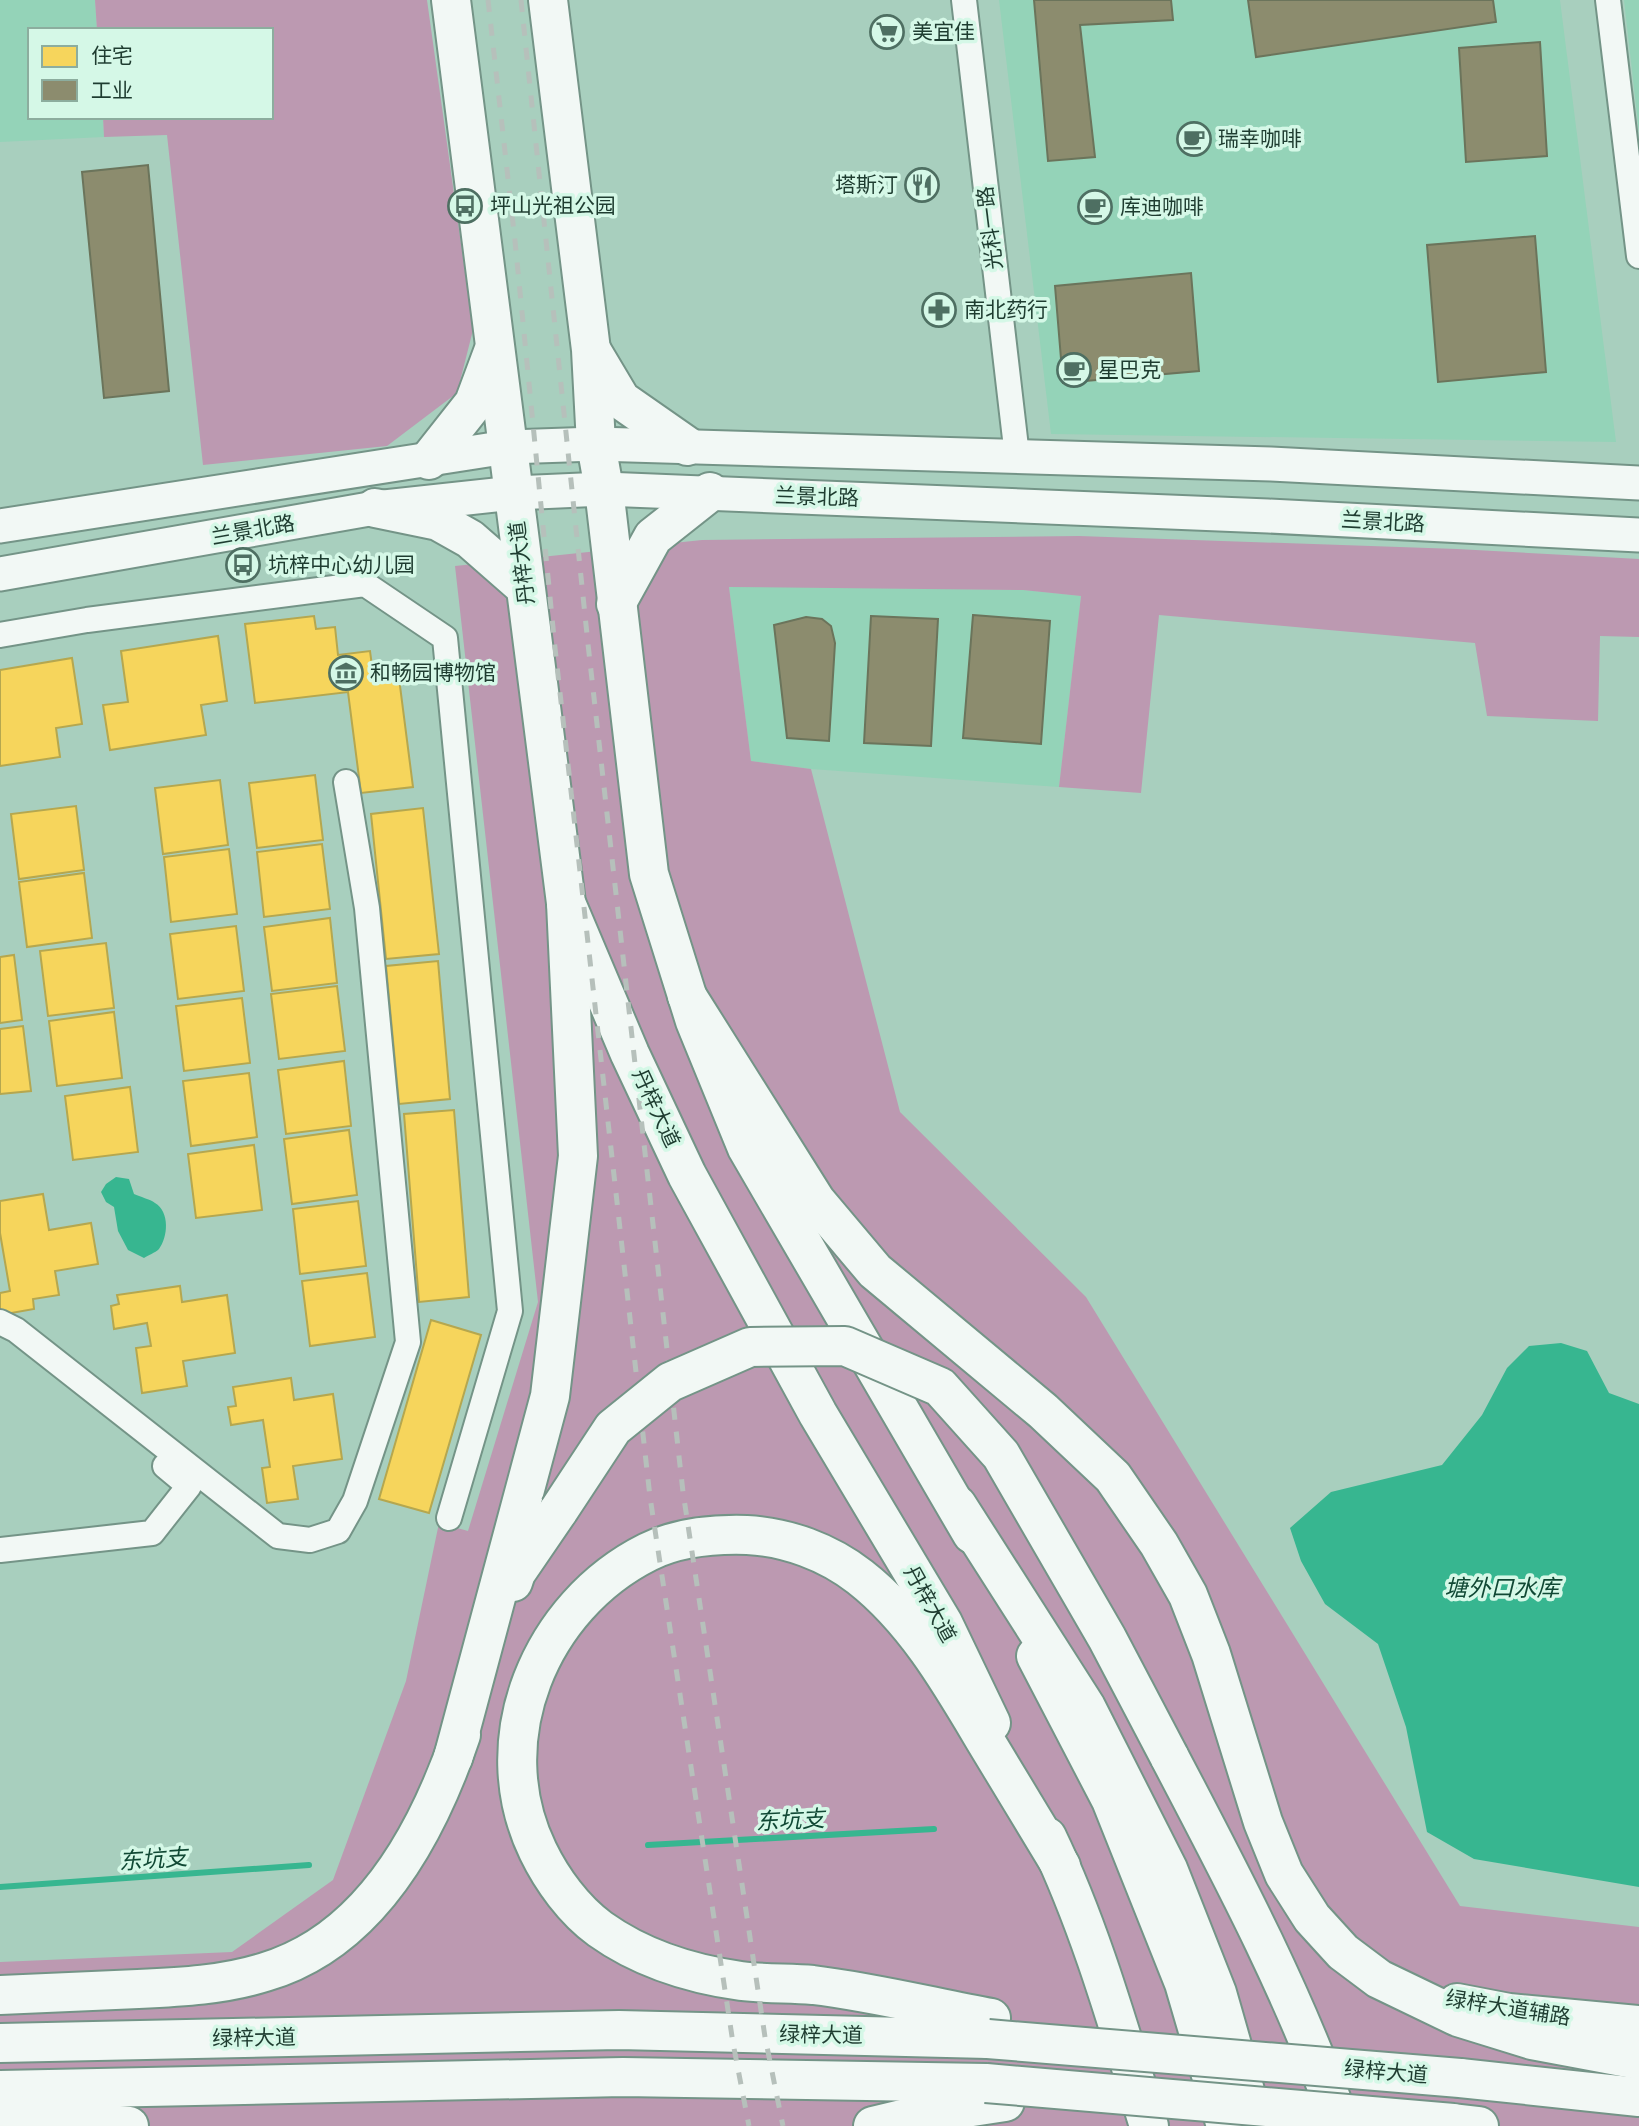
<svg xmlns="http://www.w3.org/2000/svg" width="1639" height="2126" viewBox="0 0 1639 2126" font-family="'Noto Serif','Noto Sans SC',serif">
<rect width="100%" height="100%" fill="#a8cfbe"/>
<g fill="#94d3b8">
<polygon points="0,0 95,0 97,30 30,30 30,117 103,117 104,137 0,142"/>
<polygon points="999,0 1560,0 1616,442 1051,434"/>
<polygon points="1624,0 1639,0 1639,132"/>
<polygon points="729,586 1023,590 1081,596 1059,787 811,769 751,761"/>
</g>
<g fill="#bc99b1">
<polygon points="95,0 427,0 473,330 457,393 387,446 203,465 167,135 104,137 103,117 271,117 271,30 97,30"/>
<polygon points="1079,536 1457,549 1639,559 1639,637 1600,636 1598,721 1487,716 1475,643 1159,615 1141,793 1059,787 1081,596 1023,590 729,587 751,761 811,769 900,1112 1086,1297 1460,1906 1639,1927 1639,2126 0,2126 0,1962 232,1952 333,1880 406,1681 439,1523 468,1531 538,1302 455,566 702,540"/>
</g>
<g fill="#37b690">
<path d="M 116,1177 L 129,1179 L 134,1194 C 140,1197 150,1199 155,1203 C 170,1212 168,1237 159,1249 C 155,1253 148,1255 144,1258 L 128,1250 L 118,1231 L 114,1207 L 106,1202 L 101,1192 L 106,1184 Z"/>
<polygon points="1561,1343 1587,1351 1609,1393 1639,1404 1639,1887 1474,1859 1427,1832 1406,1727 1378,1644 1325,1604 1301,1561 1290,1528 1331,1492 1442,1465 1482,1415 1507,1368 1529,1346"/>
</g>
<g fill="#f6d55c" stroke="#b5a74f" stroke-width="2">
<polygon points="314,616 316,629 335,627 338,655 370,651 374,681 399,678 413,787 361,793 348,692 255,703 245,624"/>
<polygon points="218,636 227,701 201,705 206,735 110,750 103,705 128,702 121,651"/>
<polygon points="72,658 82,724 56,728 60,757 0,766 0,670"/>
<polygon points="315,775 323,840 257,848 249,783"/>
<polygon points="220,780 228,845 163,854 155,788"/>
<polygon points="76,806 84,870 19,879 11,814"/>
<polygon points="423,808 439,954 386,959 371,814"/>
<polygon points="322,844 330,909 264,917 257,852"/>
<polygon points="229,849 237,914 171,922 164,857"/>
<polygon points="84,873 92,938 27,947 19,882"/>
<polygon points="330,918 337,983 272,991 264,927"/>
<polygon points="236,926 244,991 178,999 170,934"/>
<polygon points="106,943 114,1008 48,1016 40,951"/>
<polygon points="14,955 22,1020 0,1023 0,957"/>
<polygon points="438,961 450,1099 399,1104 386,966"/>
<polygon points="337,986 345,1051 279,1059 271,994"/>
<polygon points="242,998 250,1063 184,1071 176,1006"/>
<polygon points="114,1012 122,1078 57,1086 49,1021"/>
<polygon points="23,1026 31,1091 0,1094 0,1029"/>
<polygon points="344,1061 351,1126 286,1134 278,1070"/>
<polygon points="249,1073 257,1137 191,1146 183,1081"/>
<polygon points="130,1087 138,1152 73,1160 65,1096"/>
<polygon points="454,1110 469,1297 419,1302 404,1114"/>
<polygon points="349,1130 357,1195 292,1204 284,1139"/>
<polygon points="254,1145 262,1210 196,1218 188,1154"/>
<polygon points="43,1194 49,1230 91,1223 98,1264 55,1271 59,1295 33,1299 34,1309 0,1315 0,1293 10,1291 0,1233 0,1201"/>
<polygon points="358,1201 366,1266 300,1274 293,1209"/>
<polygon points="367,1273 375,1337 310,1346 302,1281"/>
<polygon points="180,1286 182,1302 227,1295 235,1353 183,1361 187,1386 142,1393 136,1348 151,1346 147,1323 114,1329 111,1306 119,1304 117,1295"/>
<polygon points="431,1320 481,1335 429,1513 379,1499"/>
<polygon points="291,1378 294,1400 333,1394 342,1459 293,1466 298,1499 267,1503 262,1468 270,1467 263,1420 231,1425 228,1407 236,1406 233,1387"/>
</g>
<g fill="#8c8c6e" stroke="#6b745b" stroke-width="2">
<polygon points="1034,0 1171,0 1173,20 1080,25 1095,157 1048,161"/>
<polygon points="1248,0 1493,0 1496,22 1256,57"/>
<polygon points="1540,42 1547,156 1466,162 1459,48"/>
<polygon points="148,165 169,391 104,398 82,172"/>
<polygon points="1535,236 1546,372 1438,382 1427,245"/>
<polygon points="1191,273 1199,371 1063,383 1055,286"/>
<polygon points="973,615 1050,621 1041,744 963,738"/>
<polygon points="871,616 938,619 931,746 864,743"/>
<polygon points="806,617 822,619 831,626 835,643 829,741 787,738 774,625"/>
</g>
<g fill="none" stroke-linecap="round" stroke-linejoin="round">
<g stroke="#37b690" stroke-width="6">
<polyline points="648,1845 934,1829"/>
<polyline points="0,1887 309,1865"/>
</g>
<g stroke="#749487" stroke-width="28">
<g id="street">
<polyline points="964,0 1017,456"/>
<polyline points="1608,0 1639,256"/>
<polyline points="0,635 87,620 365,584 445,638 510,1311 449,1518"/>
<polyline points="0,1322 16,1330 278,1536 310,1540 338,1531 355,1501 408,1342 367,908 346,782"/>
<polyline points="0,1550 152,1533 189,1486 165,1466"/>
</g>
</g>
<g stroke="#749487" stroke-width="37">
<g id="secondary">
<polyline points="0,526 507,447 596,444 1271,464 1639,483"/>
<polyline points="0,574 375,508 514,493 604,489 1268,516 1639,535"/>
</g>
</g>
<g stroke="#749487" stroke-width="42">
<g id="primary">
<polyline points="451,0 566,903 630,1054 687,1175 818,1414 943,1623 991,1723"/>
<polyline points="548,0 591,350 596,444 604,489 649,874 695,1021 747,1148 972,1534"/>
<polyline points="593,353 621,400 687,446"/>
<polyline points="429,460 474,403 493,352"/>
<polyline points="375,508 438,521 470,539 525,587"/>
<polyline points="616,604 653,537 710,492"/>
<polyline points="1036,1656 1111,1800 1184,1983 1226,2126"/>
<path d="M 1047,1837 C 1091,1929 1119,2029 1149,2126"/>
<polyline points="1457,2003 1509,2013 1639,2025"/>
</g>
</g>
<g stroke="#749487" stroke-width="42">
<g id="highway">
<polyline points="687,996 816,1201 875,1271 1043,1411 1113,1477 1159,1544 1188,1595 1211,1654 1263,1822 1284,1874 1312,1918 1343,1952 1379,1979 1458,2017 1532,2040 1639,2060"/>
<polyline points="957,1505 1086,1707 1168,1869 1217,1993 1255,2126"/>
<polyline points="513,1582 516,1573 559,1510"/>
<path d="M 1169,1756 C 1232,1876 1296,1997 1341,2126"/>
<polyline points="453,1758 550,1396 578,1156 566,903"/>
<path d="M 0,1995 C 46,1993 92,1991 138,1989 C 181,1987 224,1985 265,1972 C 370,1941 428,1832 461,1735"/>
<path d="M 991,2018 C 932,2007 872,1992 813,1985 C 789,1983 765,1984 741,1981 C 691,1974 642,1959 600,1929 C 574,1910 552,1880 538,1851 C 484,1740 540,1606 648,1552 C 678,1537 714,1534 747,1535 C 787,1537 828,1552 860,1577 C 915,1620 951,1683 986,1742 C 1011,1783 1036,1825 1061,1866"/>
<polyline points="0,2043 619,2030 988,2039"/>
<polyline points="1460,2078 1639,2097"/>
<polyline points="0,2090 623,2077 986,2083"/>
<polyline points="0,2114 129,2126"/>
<polyline points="1453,2123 1479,2126"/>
<polyline points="873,2126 919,2115 1005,2102"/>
</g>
</g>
<use href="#street" stroke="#f2f8f5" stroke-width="24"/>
<use href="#secondary" stroke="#f2f8f5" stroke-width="33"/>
<use href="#primary" stroke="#f2f8f5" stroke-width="38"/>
<use href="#highway" stroke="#f2f8f5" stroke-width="38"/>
<g stroke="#b6c0bb" stroke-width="5" stroke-dasharray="12 12" stroke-linecap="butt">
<polyline points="488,0 515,241 555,648 650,1497 733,2043 749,2126"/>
<polyline points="521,0 588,644 683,1492 765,2037 783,2126"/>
</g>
<g stroke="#749487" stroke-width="42" stroke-linecap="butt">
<g id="highway-bridge">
<polyline points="559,1510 613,1428 670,1382 750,1347 845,1346 940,1387 1001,1455 1107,1638 1169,1756"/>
<polyline points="988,2039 1460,2078"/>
<polyline points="986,2083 1453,2123"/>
</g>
</g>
<use href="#highway-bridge" stroke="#f2f8f5" stroke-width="38"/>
</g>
<defs>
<g id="supermarket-ring" transform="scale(1.75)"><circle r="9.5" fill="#d5f8e7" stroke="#4e6f62" stroke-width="1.5"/><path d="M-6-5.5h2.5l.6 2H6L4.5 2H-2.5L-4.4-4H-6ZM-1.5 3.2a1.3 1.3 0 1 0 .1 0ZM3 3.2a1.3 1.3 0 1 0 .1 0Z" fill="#4e6f62"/></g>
<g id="cafe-ring" transform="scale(1.75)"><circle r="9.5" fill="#d5f8e7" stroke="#4e6f62" stroke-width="1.5"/><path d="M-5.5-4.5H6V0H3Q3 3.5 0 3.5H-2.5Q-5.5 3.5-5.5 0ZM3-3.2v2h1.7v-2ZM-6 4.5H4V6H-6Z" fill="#4e6f62"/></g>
<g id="restaurant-ring" transform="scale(1.75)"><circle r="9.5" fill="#d5f8e7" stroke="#4e6f62" stroke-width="1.5"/><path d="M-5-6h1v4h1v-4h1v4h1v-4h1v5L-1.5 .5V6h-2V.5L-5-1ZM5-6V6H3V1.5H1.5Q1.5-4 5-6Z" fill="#4e6f62"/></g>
<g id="bus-ring" transform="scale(1.75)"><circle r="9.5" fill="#d5f8e7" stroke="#4e6f62" stroke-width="1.5"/><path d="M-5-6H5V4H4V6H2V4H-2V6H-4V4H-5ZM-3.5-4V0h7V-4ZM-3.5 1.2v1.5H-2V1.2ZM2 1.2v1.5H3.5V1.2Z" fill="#4e6f62"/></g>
<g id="pharmacy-ring" transform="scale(1.75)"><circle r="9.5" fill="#d5f8e7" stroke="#4e6f62" stroke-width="1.5"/><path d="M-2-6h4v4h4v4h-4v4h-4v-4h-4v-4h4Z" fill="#4e6f62"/></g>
<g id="museum-ring" transform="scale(1.75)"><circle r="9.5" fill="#d5f8e7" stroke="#4e6f62" stroke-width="1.5"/><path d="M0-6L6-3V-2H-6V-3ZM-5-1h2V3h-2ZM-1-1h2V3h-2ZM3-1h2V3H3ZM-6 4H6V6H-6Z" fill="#4e6f62"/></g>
</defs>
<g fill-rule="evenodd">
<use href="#supermarket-ring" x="887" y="32"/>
<use href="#cafe-ring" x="1194" y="139"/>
<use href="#restaurant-ring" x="922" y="185"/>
<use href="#bus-ring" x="465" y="206"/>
<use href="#cafe-ring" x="1095" y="207"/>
<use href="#pharmacy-ring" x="939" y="310"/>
<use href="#cafe-ring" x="1074" y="370"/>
<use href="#bus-ring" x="243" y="565"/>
<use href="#museum-ring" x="346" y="673"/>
</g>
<g text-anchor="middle" stroke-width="7" stroke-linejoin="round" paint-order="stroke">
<g font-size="21" fill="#1e3c30" stroke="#d5f8e7" text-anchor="start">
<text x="912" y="39">美宜佳</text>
<text x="1218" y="146">瑞幸咖啡</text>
<text x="898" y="192" text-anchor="end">塔斯汀</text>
<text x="490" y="213">坪山光祖公园</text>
<text x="1120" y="214">库迪咖啡</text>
<text x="964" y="317">南北药行</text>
<text x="1098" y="377">星巴克</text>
<text x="268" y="572">坑梓中心幼儿园</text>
<text x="370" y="680">和畅园博物馆</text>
</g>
<g font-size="21" fill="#1e3c30" stroke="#d5f8e7">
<text transform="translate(990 228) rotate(-97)" y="7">光科一路</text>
<text transform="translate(817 497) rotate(2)" y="7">兰景北路</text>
<text transform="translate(1383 522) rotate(3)" y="7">兰景北路</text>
<text transform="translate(253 530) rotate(-10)" y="7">兰景北路</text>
<text transform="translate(522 563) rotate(-97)" y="7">丹梓大道</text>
<text transform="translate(656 1108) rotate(65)" y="7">丹梓大道</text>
<text transform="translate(930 1604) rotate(61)" y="7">丹梓大道</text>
<text transform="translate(1508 2008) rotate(9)" y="7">绿梓大道辅路</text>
<text transform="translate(821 2035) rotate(1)" y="7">绿梓大道</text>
<text transform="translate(254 2038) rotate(-1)" y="7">绿梓大道</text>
<text transform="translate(1386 2072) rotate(5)" y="7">绿梓大道</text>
</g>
<g font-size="23" font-style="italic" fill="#104834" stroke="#d5f8e7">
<text x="1502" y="1596">塘外口水库</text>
<text transform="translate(790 1820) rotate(-3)" y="8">东坑支</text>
<text transform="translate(153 1859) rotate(-4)" y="8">东坑支</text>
</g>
</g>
<rect x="28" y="28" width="245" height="91" fill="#d5f8e7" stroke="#8cad9e" stroke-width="2"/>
<rect x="42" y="46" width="35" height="21" fill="#f6d55c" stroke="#8cad9e" stroke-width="2"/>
<text x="91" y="63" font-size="21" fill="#1e3c30">住宅</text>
<rect x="42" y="80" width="35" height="21" fill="#8c8c6e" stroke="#8cad9e" stroke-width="2"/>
<text x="91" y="98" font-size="21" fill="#1e3c30">工业</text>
</svg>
